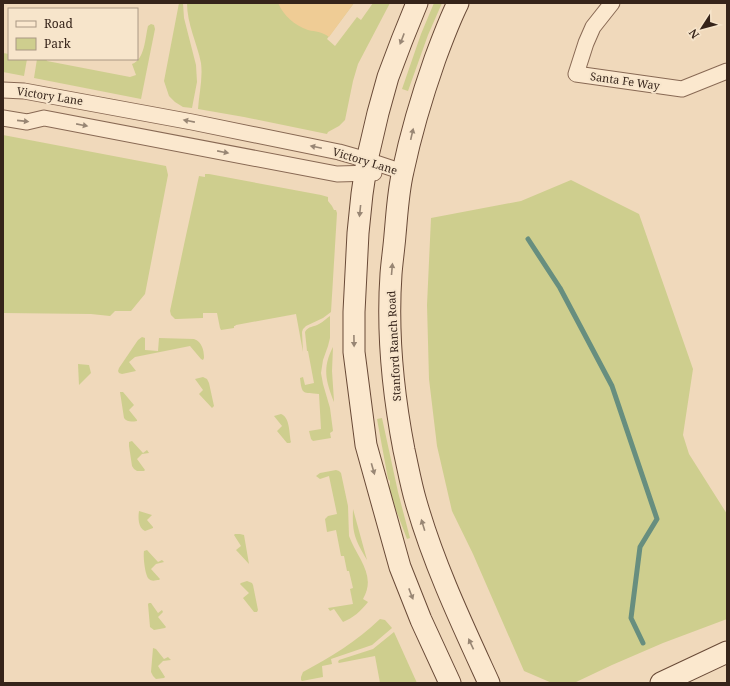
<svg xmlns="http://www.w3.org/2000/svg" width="730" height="686" viewBox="0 0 730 686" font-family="'Noto Serif',serif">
<rect width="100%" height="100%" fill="#f0d9bb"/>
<g fill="#cece8e">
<polygon points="179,3 183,3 184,18 196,65 197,82 192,108 183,107 175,102 169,96 164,81"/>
<path d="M 187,3 L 354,3 L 327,39 L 335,46 L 357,17 L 361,20 L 373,3 L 390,3 L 358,64 L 353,81 L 345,120 L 339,126 L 328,132 L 327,134 L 244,117 L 198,109 C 199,94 203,78 201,63 C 197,43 187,24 187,3 Z"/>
<polygon points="434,3 442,3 428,35 408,91 402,89 421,34"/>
<path d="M 151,24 L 154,25 L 155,29 L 141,99 L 34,78 L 37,59 L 46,59 L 47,61 L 130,77 L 136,75 L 132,64 C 145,59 145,38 148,26 Z"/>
<polygon points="3,53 9,54 9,59 27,59 24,76 3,72"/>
<polygon points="3,135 166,166 168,175 145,294 131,311 115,311 110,316 91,314 3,313"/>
<polygon points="205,174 209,174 321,195 328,197 328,201 332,206 334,210 336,210 337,213 331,312 323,318 306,326 303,329 302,332 303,352 296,314 236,325 235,326 234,326 234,328 221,330 220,328 217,313 203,313 203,318 177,319 175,319 171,315 170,311 185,240 199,176 205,177"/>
<polygon points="571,180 639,214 693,369 683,435 689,454 727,514 727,619 663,643 612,665 574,683 552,683 524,671 473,554 452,511 437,446 429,379 427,305 431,218 521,201"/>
<path d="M 330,316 L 330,338 L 328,346 L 323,360 L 321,373 L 323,384 L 330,408 L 333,431 L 330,433 L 331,438 L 313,441 L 311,439 L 309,431 L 321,429 L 319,394 C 303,392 302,396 300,378 L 303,377 L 305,385 L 314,383 L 308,351 L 307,351 L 305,332 C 308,326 314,327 319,324 C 323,322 327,318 330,316 Z"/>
<path d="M 142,337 L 145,338 L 145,350 L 158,351 L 159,338 L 194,339 C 202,342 204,350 204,358 L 203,360 L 201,359 L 190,346 L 135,357 L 129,362 L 136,371 L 122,374 L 119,373 L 118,371 L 119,368 L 138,340 Z"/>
<path d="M 333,347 L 332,371 L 334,401 L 334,402 C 326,381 322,368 333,347 Z"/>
<polygon points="78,364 89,365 91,373 79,385"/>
<polygon points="203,377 207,379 209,383 214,406 212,408 199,394 203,390 195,379"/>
<path d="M 120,392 L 123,392 L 134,405 L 129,410 L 137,420 L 137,421 C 131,422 127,422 124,418 Z"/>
<path d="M 281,414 C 290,417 289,433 291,442 L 290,443 L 287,443 L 277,431 L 282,426 L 274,416 Z"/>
<polygon points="382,418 398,492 410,538 407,539 396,510 389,487 390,484 390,481 388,479 377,419"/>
<polygon points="132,441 143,453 147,450 149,453 142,454 137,459 145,470 144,471 137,471 134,469 132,466 129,446 129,442"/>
<path d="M 336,470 L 339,471 L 341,473 L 348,506 L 349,536 C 357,558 377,575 363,599 L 368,602 C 361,611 353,618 343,622 L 334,609 L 330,611 L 328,608 L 353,604 L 350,589 L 353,588 L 349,571 L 347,571 L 344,556 L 341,556 L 336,530 L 327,532 L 325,519 L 328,516 L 337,514 L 329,476 L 320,479 L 316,476 L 320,473 Z"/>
<path d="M 353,509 L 367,560 C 355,539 352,534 353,509 Z"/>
<path d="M 139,511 L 152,515 L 147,520 L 153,527 L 153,528 L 145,531 C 138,528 138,517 139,511 Z"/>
<polygon points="235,534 240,534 244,535 249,564 236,550 241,546 234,535"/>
<path d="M 147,550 L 158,562 L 162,560 L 164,562 L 156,564 L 151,569 L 160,579 L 159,580 C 156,580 152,582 149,579 C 145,576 143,556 144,551 Z"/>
<polygon points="247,581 252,583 253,585 258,610 257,612 254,612 243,598 249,593 240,584 241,583"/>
<polygon points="149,603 151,603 158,613 162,610 163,612 158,617 166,627 165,628 154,630 150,627 148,604"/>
<path d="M 380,619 L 385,620 L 392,628 L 372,645 L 331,659 L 332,664 L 322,666 L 323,677 L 302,681 L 301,680 L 301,677 L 303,672 C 331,657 357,641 380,619 Z"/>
<polygon points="394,632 417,683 380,683 375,656 339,663 338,662 339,660 373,649"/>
<polygon points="153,648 156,649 164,659 168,657 171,660 163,661 158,666 165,677 164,678 156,679 153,676 151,672"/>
</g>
<path fill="#efcc95" d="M 278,3 L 354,3 L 329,37 C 321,31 316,32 308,30 C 294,25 284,16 278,3 Z"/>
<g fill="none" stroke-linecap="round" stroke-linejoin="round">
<polyline stroke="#678e7f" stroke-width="5" points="528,239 560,288 612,386 657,519 640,547 631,618 643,643"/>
<g stroke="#886954" stroke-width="17">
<g id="street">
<polyline points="612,3 593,27 586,43 576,74 682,89 727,71"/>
<polyline points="3,90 24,91 192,122 339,152 367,160 403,172"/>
<polyline points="3,118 27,122 44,118 337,174 374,173"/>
</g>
</g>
<g stroke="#694a37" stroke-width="23">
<g id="secondary">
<polyline points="417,3 402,40 388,77 378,113 367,160 362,194 358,233 354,312 354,352 366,445 400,567 421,620 450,683"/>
<path d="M 458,3 C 449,21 442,40 435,59 C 422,96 411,133 403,171 C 398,192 397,214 395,235 C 394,248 392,261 391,274 C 387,332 393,393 404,450 C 408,468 411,485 416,502 C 434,565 462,624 489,683"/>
<polyline points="661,683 727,652"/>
</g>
</g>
<use href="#street" stroke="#fbe8ce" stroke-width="15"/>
<use href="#secondary" stroke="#fbe8ce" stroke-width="21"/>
</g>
<defs><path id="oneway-solid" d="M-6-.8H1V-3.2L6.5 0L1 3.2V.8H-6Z"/></defs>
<g fill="#988674">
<use href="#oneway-solid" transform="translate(402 39) rotate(111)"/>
<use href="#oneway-solid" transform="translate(23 121) rotate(6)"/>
<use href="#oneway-solid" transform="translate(189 121) rotate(-169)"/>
<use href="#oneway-solid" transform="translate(82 125) rotate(11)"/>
<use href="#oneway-solid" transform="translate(412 134) rotate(-77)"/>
<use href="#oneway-solid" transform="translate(316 147) rotate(-168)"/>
<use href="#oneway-solid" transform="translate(223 152) rotate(11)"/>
<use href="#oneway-solid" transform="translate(360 211) rotate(96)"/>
<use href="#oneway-solid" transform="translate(392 269) rotate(-85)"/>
<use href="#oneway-solid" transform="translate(354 341) rotate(89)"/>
<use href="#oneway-solid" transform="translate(373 469) rotate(74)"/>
<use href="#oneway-solid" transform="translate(423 525) rotate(-107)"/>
<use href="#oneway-solid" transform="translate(411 594) rotate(69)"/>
<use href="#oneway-solid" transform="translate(471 644) rotate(-115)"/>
</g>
<g text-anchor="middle" stroke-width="4" stroke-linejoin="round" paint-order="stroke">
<g font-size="11" fill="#36241a" stroke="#f7e5cb">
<text transform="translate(625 81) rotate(8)" y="4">Santa Fe Way</text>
<text transform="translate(50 96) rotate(9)" y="4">Victory Lane</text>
<text transform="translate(365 161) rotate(17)" y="4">Victory Lane</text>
<text transform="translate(394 346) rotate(-93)" y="4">Stanford Ranch Road</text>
</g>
</g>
<rect width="730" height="686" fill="none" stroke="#36241a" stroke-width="8"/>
<rect x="8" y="8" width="130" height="52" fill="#f7e5cb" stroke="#aa9884"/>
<rect x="16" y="21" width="20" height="6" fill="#fbe8ce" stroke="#aa9884"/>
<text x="44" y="28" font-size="12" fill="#36241a">Road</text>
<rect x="16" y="38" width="20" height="12" fill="#cece8e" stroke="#aa9884"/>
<text x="44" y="48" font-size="12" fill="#36241a">Park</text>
<g transform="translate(702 28) rotate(234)" stroke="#f7e5cb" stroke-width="3" paint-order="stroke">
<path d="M0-3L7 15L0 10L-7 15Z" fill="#36241a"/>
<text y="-6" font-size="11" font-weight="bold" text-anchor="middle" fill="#36241a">N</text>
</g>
</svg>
